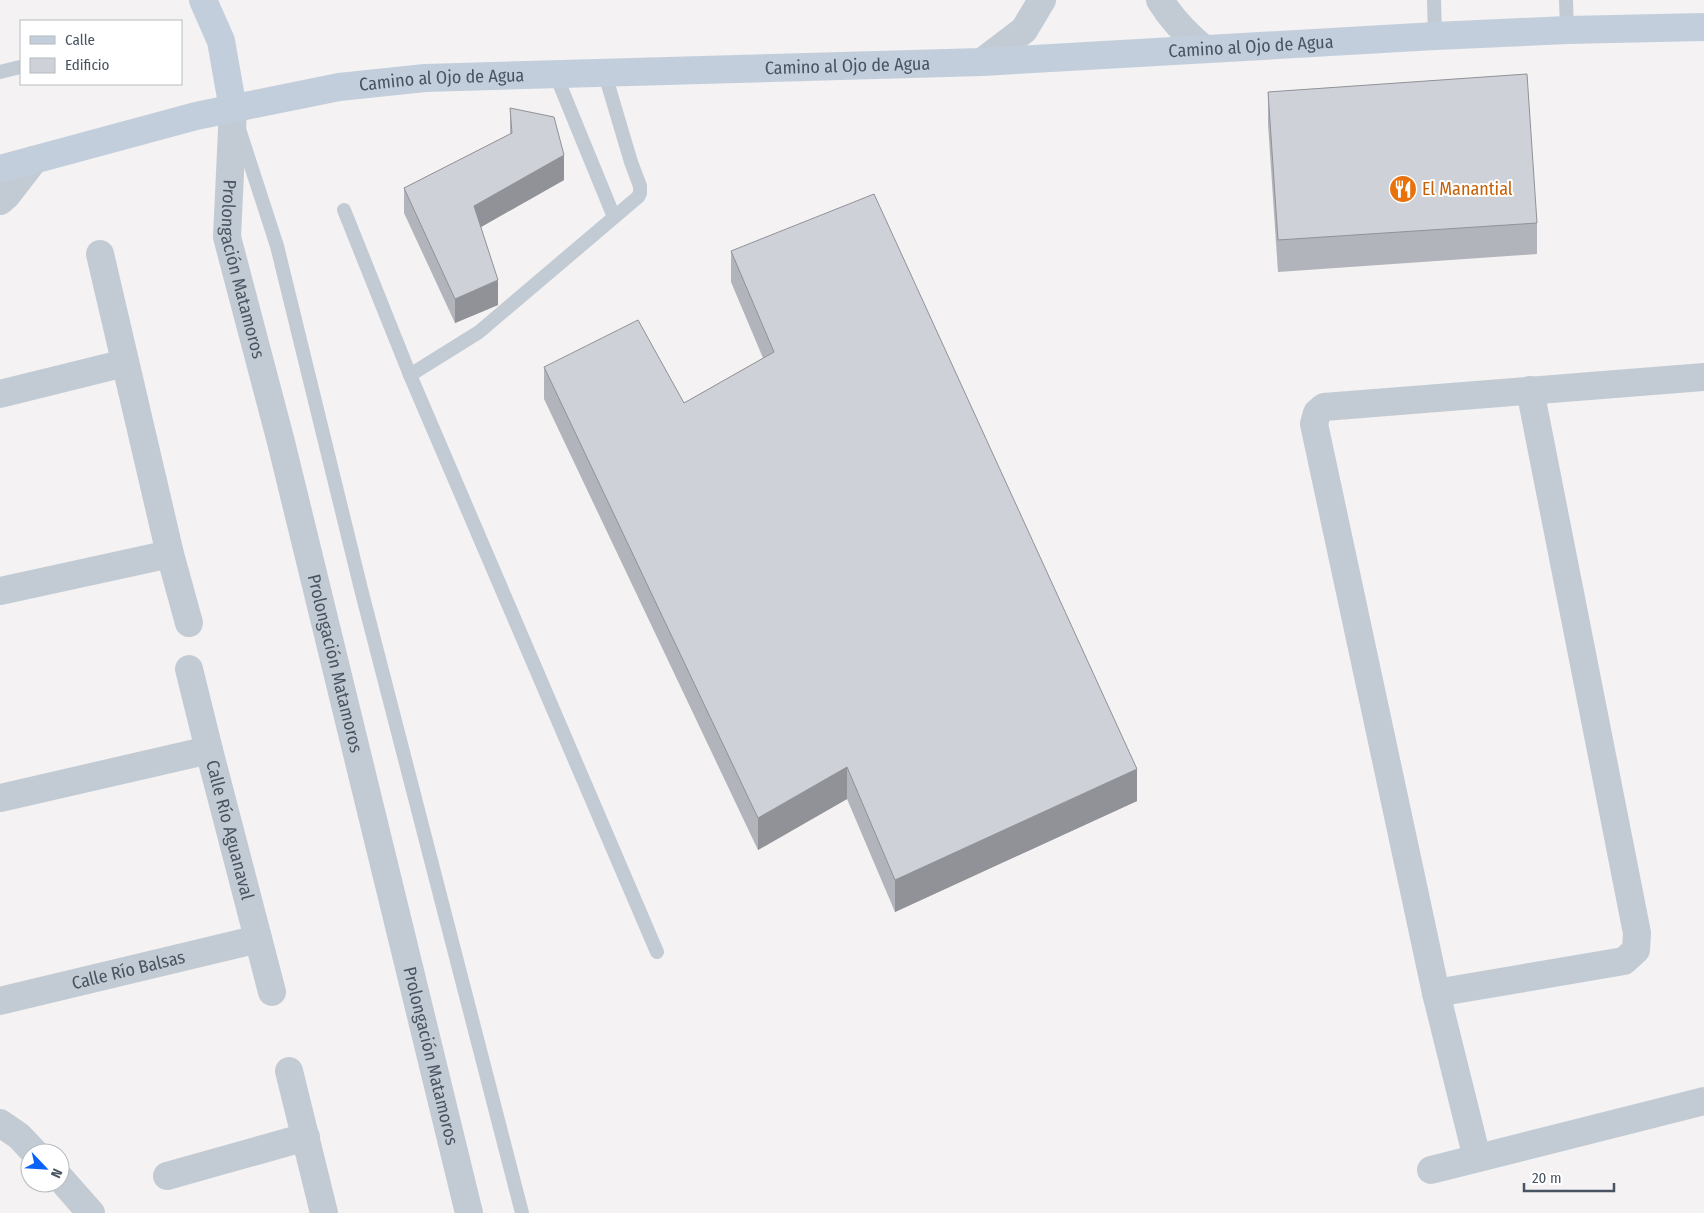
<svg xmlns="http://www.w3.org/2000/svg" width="1704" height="1213" viewBox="0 0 1704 1213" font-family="'Fira Sans Condensed',sans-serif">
<rect width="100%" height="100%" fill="#f4f2f2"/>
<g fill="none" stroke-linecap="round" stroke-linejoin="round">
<g stroke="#c2cbd4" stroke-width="14">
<polyline points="1434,0 1435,36"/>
<polyline points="1566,0 1567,30"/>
<polyline points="0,72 20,67"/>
<polyline points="555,73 614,217"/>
<polyline points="239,129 277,246 361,589 522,1213"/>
<polyline points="344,210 410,375 479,332 638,197 640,193 640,186 631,162 604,71"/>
<polyline points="410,375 657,952"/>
</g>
<g stroke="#c2cbd4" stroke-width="28">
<path d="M 1160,0 C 1172,20 1186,34 1204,49"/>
<polyline points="982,62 1024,30 1042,0"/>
<path id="s1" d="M 233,109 L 227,237 L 281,442 L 469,1213"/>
<polyline points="0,201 7,195 34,160"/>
<polyline points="100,254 170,554 189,623"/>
<polyline points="0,394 125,363"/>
<polyline points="0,591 170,554"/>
<path id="s2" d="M 189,669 L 209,750 L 272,992"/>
<polyline points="0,798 209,750"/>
<polyline points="1436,993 1624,961 1636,950 1637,933 1530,390"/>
<path id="s3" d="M 0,1001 L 258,939"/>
<polyline points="289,1071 324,1213"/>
<polyline points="0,1123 19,1136 35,1153"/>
<polyline points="1477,1158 1436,993 1314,424 1317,413 1324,407 1704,377"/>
<polyline points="1431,1170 1704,1101"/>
<polyline points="167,1176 306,1137"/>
<polyline points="60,1178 91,1213"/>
</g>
<g stroke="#c3cedc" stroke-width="28">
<polyline points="203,0 221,41 233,109"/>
<path id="s4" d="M 0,169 L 196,116 L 339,87 L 425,78 L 982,62 L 1435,36 L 1567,30 L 1704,27"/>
</g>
</g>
<g fill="#b1b4ba">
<polygon points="1268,92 1537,223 1537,254 1278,272 1268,124"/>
<polygon points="510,108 564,180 481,227 498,305 455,323 404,213 404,188 510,134"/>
<polygon points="731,251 1137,801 895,912 847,799 758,850 544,399 544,367 684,403 763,358 731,282"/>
</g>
<g fill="#909297">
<polygon points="564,155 564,180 474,231 474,206"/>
<polygon points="498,280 498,305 455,323 455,299"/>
<polygon points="847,767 847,799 758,850 758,818"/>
<polygon points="1137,769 1137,801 895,912 895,880"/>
</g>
<g fill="#ced1d8" stroke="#909297">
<polygon points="1527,74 1537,223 1278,240 1268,92"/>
<polygon points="510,108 554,117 564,155 474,206 498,280 455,299 404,188 512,133"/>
<polygon points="874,194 1137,769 895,880 847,767 758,818 544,367 638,320 684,403 774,352 731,251"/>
</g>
<defs>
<g id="restaurant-disc" transform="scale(1.4375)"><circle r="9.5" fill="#e8710a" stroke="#fff"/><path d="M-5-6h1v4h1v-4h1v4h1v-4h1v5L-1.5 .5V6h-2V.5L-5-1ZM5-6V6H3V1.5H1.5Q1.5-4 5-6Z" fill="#fff"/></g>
</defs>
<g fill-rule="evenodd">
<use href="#restaurant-disc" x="1403" y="189"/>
</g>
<g text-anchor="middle" stroke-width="4" stroke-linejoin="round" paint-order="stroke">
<g font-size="18" fill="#485462" stroke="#fff">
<text dy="6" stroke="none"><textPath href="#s4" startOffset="1262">Camino al Ojo de Agua</textPath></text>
<text dy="6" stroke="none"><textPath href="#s4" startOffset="858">Camino al Ojo de Agua</textPath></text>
<text dy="6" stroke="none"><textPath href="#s4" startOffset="452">Camino al Ojo de Agua</textPath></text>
<text dy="6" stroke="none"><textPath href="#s1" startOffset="162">Prolongación Matamoros</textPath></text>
<text dy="6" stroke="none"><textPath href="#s1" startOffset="568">Prolongación Matamoros</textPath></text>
<text dy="6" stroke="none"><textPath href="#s2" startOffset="166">Calle Río Aguanaval</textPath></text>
<text dy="6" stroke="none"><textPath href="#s3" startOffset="132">Calle Río Balsas</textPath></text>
<text dy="6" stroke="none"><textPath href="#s1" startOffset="972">Prolongación Matamoros</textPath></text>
</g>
<g font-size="18" fill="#c56008" stroke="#fff" text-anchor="start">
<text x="1422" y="195">El Manantial</text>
</g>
</g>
<rect x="20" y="20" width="162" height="65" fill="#ffffff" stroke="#b6bbc0"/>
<rect x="30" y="36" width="25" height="8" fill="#c3cedc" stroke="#b6bbc0"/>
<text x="65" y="45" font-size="15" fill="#485462">Calle</text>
<rect x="30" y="58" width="25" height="15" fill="#ced1d8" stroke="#b6bbc0"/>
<text x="65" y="70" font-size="15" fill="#485462">Edificio</text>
<g transform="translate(45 1168) rotate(115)"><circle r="24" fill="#ffffff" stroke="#b6bbc0"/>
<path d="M0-4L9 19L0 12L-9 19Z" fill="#0963f7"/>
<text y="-8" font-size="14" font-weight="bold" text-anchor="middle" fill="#485462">N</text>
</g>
<path d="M1524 1183v8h90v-8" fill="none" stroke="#485462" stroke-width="2.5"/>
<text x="1532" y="1183" font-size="15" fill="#485462" stroke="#ffffff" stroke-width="4" paint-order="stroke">20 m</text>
</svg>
